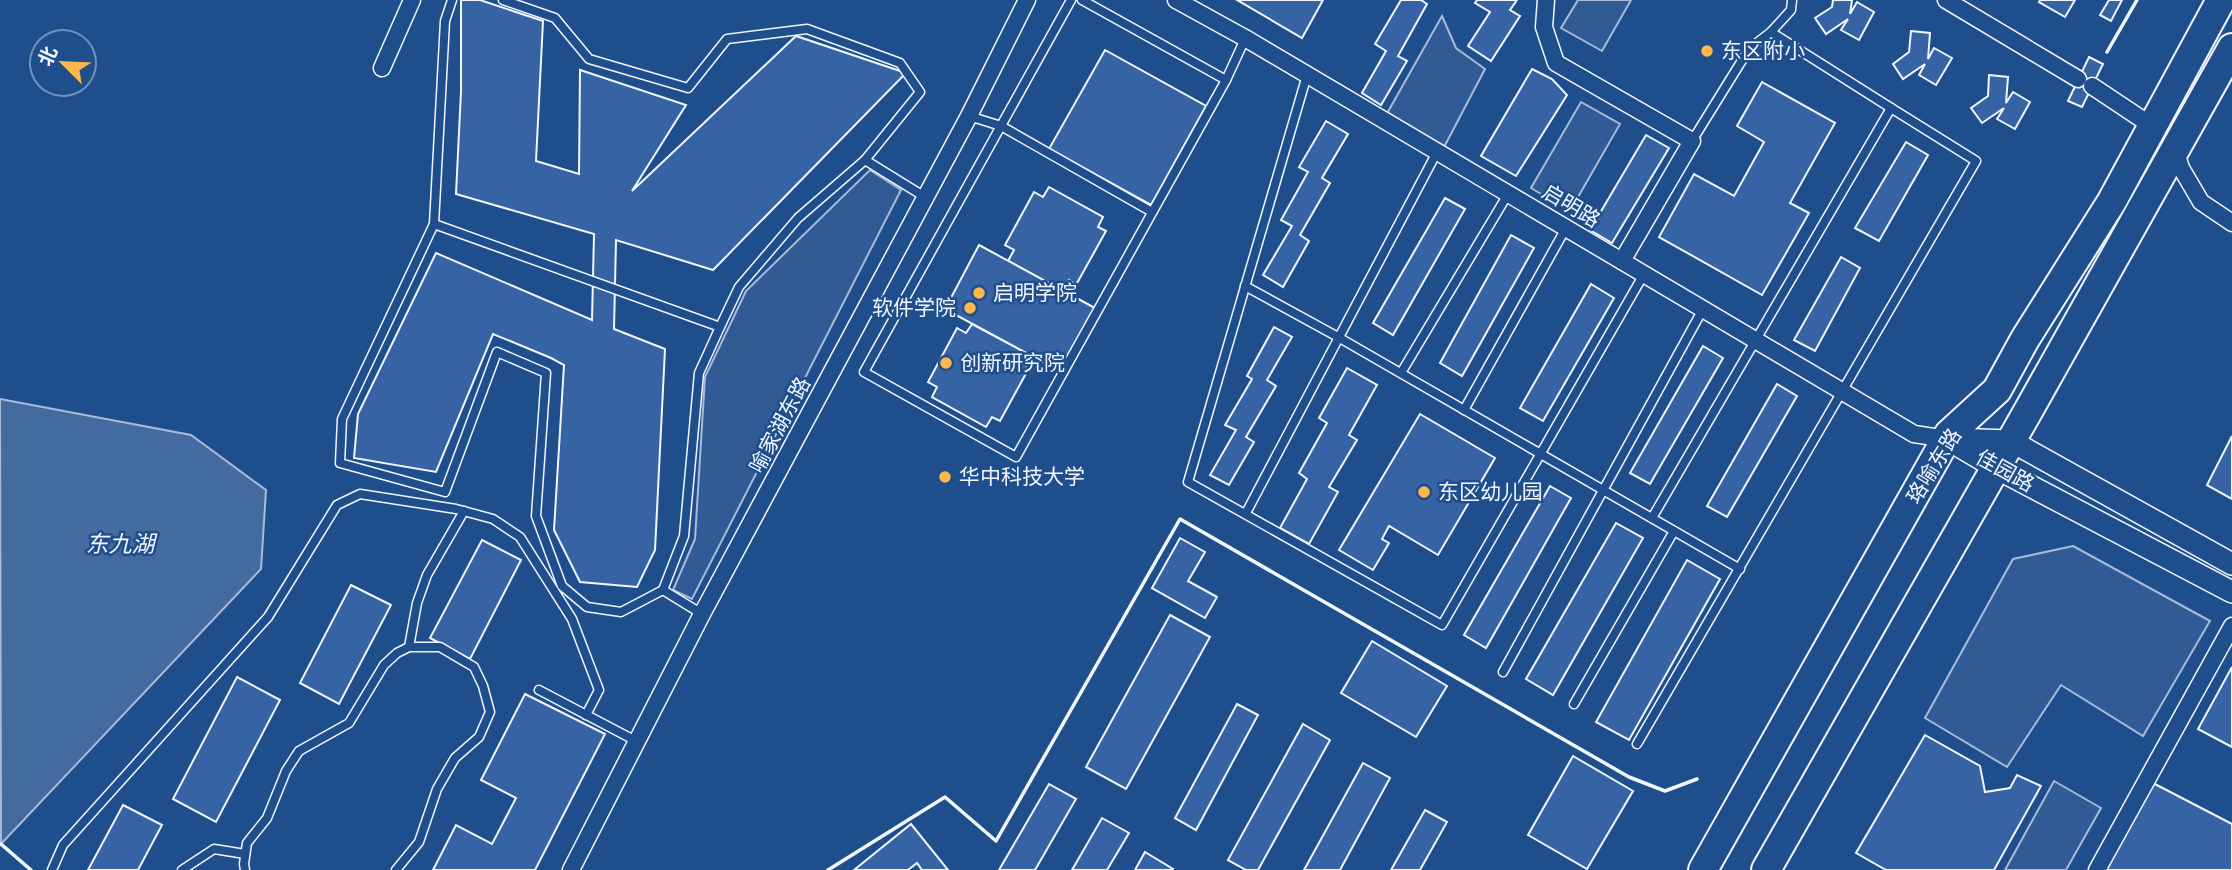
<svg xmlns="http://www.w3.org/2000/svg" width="2232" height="870" viewBox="0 0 2232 870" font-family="'IBM Plex Sans','Noto Sans SC',sans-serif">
<rect width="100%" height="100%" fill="#1f4e8c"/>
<g fill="#305b95" stroke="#a8bbd7" stroke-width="2">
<polygon points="1578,0 1631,0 1602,51 1561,28"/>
<polygon points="1442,16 1456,48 1485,69 1442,151 1385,117"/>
<polygon points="1581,102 1620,124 1570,211 1531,188"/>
<polygon points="870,170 901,190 692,599 673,590 695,539 705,377 746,291"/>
<polygon points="2073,546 2210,621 2143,736 2061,685 2007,767 1925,718 2013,559"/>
<polygon points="2054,781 2101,808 2066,870 2005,870"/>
</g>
<polygon fill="#446ba0" stroke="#a8bbd7" stroke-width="2" points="0,399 191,435 266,490 261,569 1,844"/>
<g fill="#3563a3" stroke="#f2f6ff" stroke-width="2">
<polygon points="461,0 480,0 543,21 536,161 579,174 580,70 686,105 632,191 796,36 906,73 713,270 616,240 614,329 665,349 655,550 637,587 580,582 554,530 564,365 551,358 493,334 436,472 354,458 358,414 436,253 592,320 594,234 456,194 461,91"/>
<polygon points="1237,0 1323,0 1302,38"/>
<polygon points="1401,0 1421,0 1427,4 1398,56 1407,61 1381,105 1362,93 1386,51 1375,44"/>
<polygon points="1477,0 1517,0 1510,10 1520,16 1491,61 1468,46 1490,12 1475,3"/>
<polygon points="1833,0 1852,0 1850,14 1857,2 1874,12 1859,40 1841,30 1848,19 1826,34 1815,18 1832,7"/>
<polygon points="2040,0 2075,0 2065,17 2039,2"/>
<polygon points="2109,0 2122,0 2111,21 2100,15"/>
<polygon points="1911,31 1930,33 1928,59 1934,48 1952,58 1936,85 1919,75 1925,64 1903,79 1893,64 1909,52"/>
<polygon points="1105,50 1206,106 1151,205 1049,149"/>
<polygon points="2089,57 2103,64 2082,107 2068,101"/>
<polygon points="1532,69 1552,79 1567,95 1516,176 1481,156"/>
<polygon points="1989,75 2008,77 2006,103 2013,92 2030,102 2015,129 1997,119 2004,108 1982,123 1971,108 1988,96"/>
<polygon points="1762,82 1835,123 1790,203 1809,213 1762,295 1659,237 1694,174 1734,196 1764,142 1737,126"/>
<polygon points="1326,121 1348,134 1322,178 1330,183 1300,235 1309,241 1283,287 1263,275 1292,226 1281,220 1308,172 1299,167"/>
<polygon points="1646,135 1669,148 1612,243 1590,230"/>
<polygon points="1906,142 1928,155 1879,241 1855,228"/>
<polygon points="1049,187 1103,217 1098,227 1106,231 1076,285 1069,280 1063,291 1008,261 1014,250 1005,245 1034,192 1043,197"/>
<polygon points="1445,198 1465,209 1393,335 1373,323"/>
<polygon points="1511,235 1534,248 1462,376 1440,363"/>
<polygon points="979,245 1095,308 1059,371 945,309"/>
<polygon points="1841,257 1860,268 1815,351 1794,340"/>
<polygon points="1591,284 1614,298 1543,421 1520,408"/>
<polygon points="972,324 1026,353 1021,363 1029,368 1000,421 992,417 986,427 932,397 937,387 928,382 957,328 966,333"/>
<polygon points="1274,327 1292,337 1267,380 1276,386 1246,437 1254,442 1229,485 1210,475 1236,430 1225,425 1252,379 1247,376"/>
<polygon points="1703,346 1723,358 1650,484 1630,473"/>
<polygon points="1347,368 1377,385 1349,435 1357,440 1329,487 1338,492 1309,544 1280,528 1307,479 1299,473 1327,423 1319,418"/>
<polygon points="1777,384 1797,396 1727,517 1707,506"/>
<polygon points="1420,414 1495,458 1438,555 1389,526 1382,539 1389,543 1373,570 1339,550"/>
<polygon points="2232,436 2232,499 2207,485"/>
<polygon points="1550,486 1571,498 1486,648 1464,635"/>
<polygon points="1616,523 1643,538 1553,695 1526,679"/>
<polygon points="1180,538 1205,552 1188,581 1217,597 1205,618 1152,588"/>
<polygon points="482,540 521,560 470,659 430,638"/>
<polygon points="1687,560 1720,579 1629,740 1596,722"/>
<polygon points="351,585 391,605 339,704 300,683"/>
<polygon points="1170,615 1210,637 1126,789 1086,767"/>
<polygon points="1372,641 1447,686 1416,737 1341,693"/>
<polygon points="2232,667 2232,747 2198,729"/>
<polygon points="237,677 280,700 216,822 173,799"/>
<polygon points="525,694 605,734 535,870 433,870 456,825 492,844 516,798 481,780"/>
<polygon points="1237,704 1258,715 1196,830 1175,818"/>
<polygon points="1303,724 1330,740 1258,870 1246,870 1228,860"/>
<polygon points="1925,735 1980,766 1985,792 2010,788 2017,775 2041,786 1994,870 1886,870 1856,853"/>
<polygon points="1573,756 1633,791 1587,869 1528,835"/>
<polygon points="1363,763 1390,778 1340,870 1304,870"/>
<polygon points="2151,782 2232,824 2232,870 2104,870"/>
<polygon points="1049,784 1076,799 1035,870 999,870"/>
<polygon points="123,805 162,825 138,870 88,870"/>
<polygon points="1425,810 1447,822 1420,870 1391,870"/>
<polygon points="1102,818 1129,833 1107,870 1072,870"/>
<polygon points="911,824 948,870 922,870 917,863 908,870 854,870"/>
<polygon points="1145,852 1173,869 1172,870 1135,870"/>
</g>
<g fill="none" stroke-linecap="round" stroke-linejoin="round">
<g stroke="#f2f6ff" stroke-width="11">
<g id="service">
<polyline points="452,0 445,21 434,224 342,419 340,463 445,492 497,352 546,373 536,516 562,586 587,607 621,612 663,590"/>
<polyline points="503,0 555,18 589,59 688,88 727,39 807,29 900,63 920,92 865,160"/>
<polyline points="1071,0 864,372 1016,457 1226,80 1082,0"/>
<polyline points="1307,75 1188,482 1442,625 1644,274"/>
<polyline points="1226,80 1245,39"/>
<polyline points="969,116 1001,126 1152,212"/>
<polyline points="1692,141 1749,49 1771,32 1791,10 1792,0"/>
<polyline points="434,224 720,327"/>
<polyline points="1245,286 1338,337 1740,569"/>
<polyline points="1401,373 1508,194"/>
<polyline points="1464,410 1566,228"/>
<polyline points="1246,513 1437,152"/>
<polyline points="1652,518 1891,108 1771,32"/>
<polyline points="702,614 663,590 684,536 699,373 720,327 739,287 798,218 865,160 925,197"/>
<polyline points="409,647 417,603 427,575 464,511"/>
<polyline points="1503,672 1703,309"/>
<polyline points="539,690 636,741"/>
<polyline points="1574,704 1674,531"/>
<polyline points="1637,744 1976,161 1891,108"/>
<polyline points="52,870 63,845 268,617 337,505 360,494 456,509 493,519 520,537 572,619 599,690 586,715"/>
<polyline points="182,870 214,849 245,854"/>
<polyline points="245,870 244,864 247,843 267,818 286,771 299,751 349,723 384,665 397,653 409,647 440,647 474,667 483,686 490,712 479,737 455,758 437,789 419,842 396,870"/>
</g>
</g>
<g stroke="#f2f6ff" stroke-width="19">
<g id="minor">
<polyline points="1176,0 1245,38 1914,434 1947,439"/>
<polyline points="1546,0 1544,27 1556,63 1692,141 1622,261"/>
<polyline points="1946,0 2078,79"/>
<polyline points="382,68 412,0"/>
<polyline points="2092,86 2152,126"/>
<polyline points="2175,149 2181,168 2201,202 2232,223"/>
<polyline points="571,870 702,614 969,116 1027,0"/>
<polyline points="2097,870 2232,626"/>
</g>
</g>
<g stroke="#f2f6ff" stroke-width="24">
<g id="tertiary">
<polyline points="1947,439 1996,468 2232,592"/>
<polyline points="1949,439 2011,441 2232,564"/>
</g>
</g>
<g stroke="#f2f6ff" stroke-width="32">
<g id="trunk">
<polyline points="1703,870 1949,434 1997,390 2025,339 2112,201 2221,0"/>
<polyline points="1766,870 2027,413 2232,48"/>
</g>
</g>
<use href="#service" stroke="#1f4e8c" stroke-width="8"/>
<use href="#minor" stroke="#1f4e8c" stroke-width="16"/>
<use href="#tertiary" stroke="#1f4e8c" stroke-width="21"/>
<use href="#trunk" stroke="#1f4e8c" stroke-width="28"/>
<g stroke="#f2f6ff" stroke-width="3.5">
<polyline points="2107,52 2137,0"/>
<polyline points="1,844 31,870"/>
<polyline points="828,870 945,797 996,841 1180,519 1629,777 1665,791 1697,779"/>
</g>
</g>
<g fill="#ffb74d" stroke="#1f4e8c" stroke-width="2.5">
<circle cx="1707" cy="51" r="7"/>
<circle cx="979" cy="293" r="7"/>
<circle cx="970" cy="308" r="7"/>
<circle cx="946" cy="363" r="7"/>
<circle cx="945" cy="477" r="7"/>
<circle cx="1424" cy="492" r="7"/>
</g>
<g text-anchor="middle" stroke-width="5" stroke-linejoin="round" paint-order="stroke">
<g font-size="21" fill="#f2f6ff" stroke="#1f4e8c" text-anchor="start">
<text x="1721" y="58">东区附小</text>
<text x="993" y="300">启明学院</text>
<text x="956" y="315" text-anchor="end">软件学院</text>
<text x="960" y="370">创新研究院</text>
<text x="959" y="484">华中科技大学</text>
<text x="1438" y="499">东区幼儿园</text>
</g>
<g font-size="21" fill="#f2f6ff" stroke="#1f4e8c">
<text transform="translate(1571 206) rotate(31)" y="7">启明路</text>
<text transform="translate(780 425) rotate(-62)" y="7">喻家湖东路</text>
<text transform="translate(1934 466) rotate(-58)" y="7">珞喻东路</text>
<text transform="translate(2005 471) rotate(29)" y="7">佳园路</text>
</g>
<g font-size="23" font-style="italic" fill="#f2f6ff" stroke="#1f4e8c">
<text x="120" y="552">东九湖</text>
</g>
</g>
<g transform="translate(63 63) rotate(294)"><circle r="33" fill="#1f4e8c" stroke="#7391ba" stroke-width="2"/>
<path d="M0-5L12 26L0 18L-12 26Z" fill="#ffb74d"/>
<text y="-10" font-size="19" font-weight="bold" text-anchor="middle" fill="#f2f6ff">北</text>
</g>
</svg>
